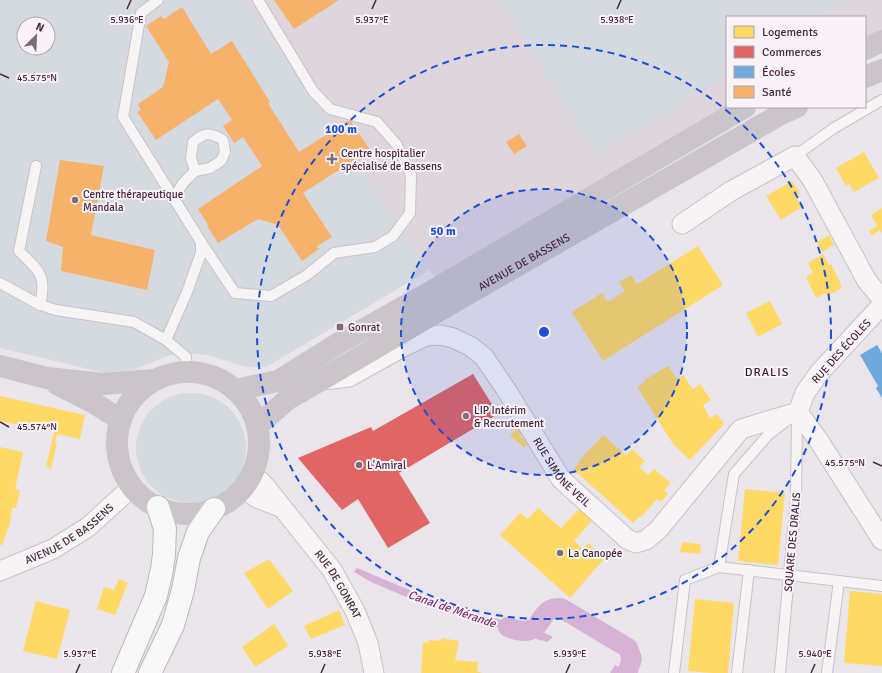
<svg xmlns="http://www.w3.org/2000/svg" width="882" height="673" viewBox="0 0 882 673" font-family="Signika,sans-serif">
<rect width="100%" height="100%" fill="#eae5ea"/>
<polygon fill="#dfd5dd" points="95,0 882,0 882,41 865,49 865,17 727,17 727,107 439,282 429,270 266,367 12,310 0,80 26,83"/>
<g fill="#d5dae0" fill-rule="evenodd">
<path d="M 0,0 L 245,0 L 429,270 L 266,367 L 246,367 L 207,355 L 180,353 L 162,358 L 118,376 L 0,348 ZM 24,24 L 48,24 L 48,48 L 24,48 Z"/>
<polygon points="498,0 845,0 818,17 727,17 727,74 596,156"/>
<circle cx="191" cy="448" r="55"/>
</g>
<g fill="#d6b2d5">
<polygon points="357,568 426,597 487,617 530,626 553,637 547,642 542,640 541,641 525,633 516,630 483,625 416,601 371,582 354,572"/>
<polygon points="610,638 613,639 616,639 631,646 635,657 632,671 632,673 610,673 615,665 624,669 628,655 627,651 609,641"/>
</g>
<g fill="#ffd966">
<polygon points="864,152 879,178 854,192 849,184 846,186 836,168"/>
<polygon points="792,181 800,193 795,196 802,207 781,220 766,196"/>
<polygon points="882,208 882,233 880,230 872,236 869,231 877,226 871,215"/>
<polygon points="829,235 834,245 822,252 817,242"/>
<polygon points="698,246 723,285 603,361 572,312 602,293 608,302 625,291 619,282 631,275 637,284"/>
<polygon points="823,254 829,265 831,264 841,284 840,285 842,288 828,296 826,293 816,298 806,277 813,273 808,263"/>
<polygon points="770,301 782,324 758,337 746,313"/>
<polygon points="668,366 677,379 683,375 693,389 700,384 711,400 703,405 710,418 717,414 724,424 690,460 673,444 637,387 645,382 644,380"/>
<polygon points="0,396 85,415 80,439 57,434 55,444 57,444 51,468 46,467 54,432 0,421"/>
<polygon points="518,427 524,432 520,436 528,444 524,448 510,435"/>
<polygon points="603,435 626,455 632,449 645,461 639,467 648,475 654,469 671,483 664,490 668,494 661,502 657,499 641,517 640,516 633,523 573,469 580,462 579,461"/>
<polygon points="0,447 23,452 15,489 20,490 16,508 12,508 10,523 2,545 0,545"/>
<polygon points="745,489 785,493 778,565 738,561"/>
<polygon points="583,505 596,516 574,541 583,549 588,543 605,558 570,598 500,535 520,513 528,519 538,508 561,528"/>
<polygon points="682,542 701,544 700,554 680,552"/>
<polygon points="269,559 293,591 268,609 244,573"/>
<polygon points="119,579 128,583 115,615 97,609 104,587 114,590"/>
<polygon points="850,591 882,594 882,666 844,663"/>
<polygon points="695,599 734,603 728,673 711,673 688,671"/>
<polygon points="36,601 70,610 57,659 23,651"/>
<polygon points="339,610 345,625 311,639 304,626"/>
<polygon points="274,624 288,646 255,667 242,647"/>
<polygon points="441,638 459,641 455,660 478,662 477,671 482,673 421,673 423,642 428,643 429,640 441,641"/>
</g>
<polygon fill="#e06666" points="473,374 498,414 399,473 430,523 388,548 358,499 342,510 298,458 371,427 373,431"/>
<polygon fill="#6fa8dc" points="877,345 882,353 882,398 876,388 878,386 860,355"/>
<g fill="#f6b26b">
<polygon points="274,0 339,0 294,29"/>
<polygon points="182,7 211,54 232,41 270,102 268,103 299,152 350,120 372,153 363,159 361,156 303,193 332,237 317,246 319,249 302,261 278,225 258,219 218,243 207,226 208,225 198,209 262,166 243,137 234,143 223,126 232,120 218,99 156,140 137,112 141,110 138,104 163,87 169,62 146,26 161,16 164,19"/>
<polygon points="519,134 527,146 514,154 506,142"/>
<polygon points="60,160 104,166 91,235 155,250 147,290 61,271 63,247 46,241"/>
</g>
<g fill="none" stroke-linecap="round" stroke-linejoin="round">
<path stroke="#d6b2d5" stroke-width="20" d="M 508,627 C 513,629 519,631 524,631 C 545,631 537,607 561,608 L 628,648 L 632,659 L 627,673"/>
<g stroke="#c8c2c6" stroke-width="12">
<g id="lane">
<polyline points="158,0 141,13 123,117 201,242 235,293 271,296 307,275 334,253 375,247 393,236 410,213 411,175 397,145 377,122 330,109 313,91 258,0"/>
<polyline points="795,156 834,128 882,100"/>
<path d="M 36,166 L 19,251 C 39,271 47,274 40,305 L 56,310 L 134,322 L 166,340 L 186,357 L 187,372"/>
<path d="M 174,198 L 183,183 L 195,171 L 210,168 L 221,161 L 225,152 L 223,140 C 210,132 205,132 193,142 L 191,158 L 195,171"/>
<polyline points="0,283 40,305"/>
<polyline points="166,340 187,292 201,253 201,242"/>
<polyline points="719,567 734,474 768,435 787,420"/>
<polyline points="674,673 685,580 719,567 882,586"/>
<polyline points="737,673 749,570"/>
<polyline points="780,673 796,498 797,414"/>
<polyline points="827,673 839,581"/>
</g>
</g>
<g stroke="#c8c2c6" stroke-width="21">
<g id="street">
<polyline points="682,224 731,191 795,156 813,181 867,281 882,299"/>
<polyline points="882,305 819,373 805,393 798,412 819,441 882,540"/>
<path id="s1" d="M 323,380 L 349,377 L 401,348 L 426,336 L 441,335 L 453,338 L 470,346 L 484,357 L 507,391 L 561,479 L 627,539 L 636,543 L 646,540 L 658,530 L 741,429 L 798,412"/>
<path id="s2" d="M 252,473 L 265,486 L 332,570 L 355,611 L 368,643 L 374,673"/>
<polyline points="243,488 257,498 280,507"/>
<path id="s3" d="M 0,571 L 53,549 L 88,527 L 132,487"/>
</g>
</g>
<g stroke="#bfb7be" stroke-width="24">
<g id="highway">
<polyline points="123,673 156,596 162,569 164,554 165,529 158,507"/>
<polyline points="150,673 173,625 183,590 189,558 198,532 214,509"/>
</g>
</g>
<use href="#lane" stroke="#f7f4f6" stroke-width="10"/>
<use href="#street" stroke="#f7f4f6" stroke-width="19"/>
<g stroke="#cbc5ca" stroke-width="22">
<polyline points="865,49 882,41"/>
<polyline points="865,77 882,70"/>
<polyline points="0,366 47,378 104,384 154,380"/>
<circle cx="188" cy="443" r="71"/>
<polyline points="57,384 94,403 121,420"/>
<polyline points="235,390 278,381 339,343 432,291 745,107"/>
<path id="s4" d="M 257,426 L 288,399 L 297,394 L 433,314 L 781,114 L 797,107"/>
</g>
<use href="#highway" stroke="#f8f8f8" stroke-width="22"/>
</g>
<path fill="none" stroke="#462941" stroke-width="1.5" d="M 127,9 L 131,0M 372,9 L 376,0M 617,9 L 621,0M 0,74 L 9,78M 0,422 L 9,427M 873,462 L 882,466M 76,673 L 80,664M 321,673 L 325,664M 566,673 L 570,664M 811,673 L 815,664"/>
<circle cx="544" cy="332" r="143" fill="#1d4ed8" fill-opacity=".12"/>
<g fill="none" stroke="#1d4ed8" stroke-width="2" stroke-dasharray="7 5">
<circle cx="544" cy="332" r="143"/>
<circle cx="544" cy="332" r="287"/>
</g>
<g fill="#7f6b7c" stroke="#f9f3f8" stroke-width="1.5">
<path d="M330 153h4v4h4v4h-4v4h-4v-4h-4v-4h4z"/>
<circle cx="75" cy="200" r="4"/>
<rect x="336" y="323" width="8" height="8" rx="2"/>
<circle cx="466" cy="416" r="4"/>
<circle cx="359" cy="465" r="4"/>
<circle cx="560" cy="553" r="4"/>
</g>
<g text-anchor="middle" stroke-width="4" stroke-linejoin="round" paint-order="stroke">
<g font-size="11" fill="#462941" stroke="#f9f3f8" text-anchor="start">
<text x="341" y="157">Centre hospitalier<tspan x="341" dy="13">spécialisé de Bassens</tspan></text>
<text x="83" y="198">Centre thérapeutique<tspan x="83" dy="13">Mandala</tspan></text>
<text x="348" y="331">Gonrat</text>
<text x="474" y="414">LIP Intérim<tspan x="474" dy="13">&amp; Recrutement</tspan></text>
<text x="367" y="469">L'Amiral</text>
<text x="568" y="557">La Canopée</text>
</g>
<g font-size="11" fill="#462941" stroke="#f9f3f8">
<text dy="4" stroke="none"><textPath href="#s4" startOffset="314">AVENUE DE BASSENS</textPath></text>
<text transform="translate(841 351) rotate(-48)" y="4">RUE DES ÉCOLES</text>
<text dy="4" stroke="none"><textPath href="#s1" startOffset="317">RUE SIMONE VEIL</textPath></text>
<text dy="4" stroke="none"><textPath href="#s3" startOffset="79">AVENUE DE BASSENS</textPath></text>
<text transform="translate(792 542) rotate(-85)" y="4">SQUARE DES DRALIS</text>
<text dy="4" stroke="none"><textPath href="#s2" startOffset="141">RUE DE GONRAT</textPath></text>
</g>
<g font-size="12" letter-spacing="1" fill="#371b31" stroke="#f9f3f8">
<text x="767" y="376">DRALIS</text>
</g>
<g font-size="12" font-style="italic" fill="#7d3076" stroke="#f9f3f8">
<text transform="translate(452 609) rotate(19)" y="4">Canal de Mérande</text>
</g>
</g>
<g font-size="10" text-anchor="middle" fill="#462941" stroke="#f9f3f8" stroke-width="4" stroke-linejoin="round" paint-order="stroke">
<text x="127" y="23">5.936°E</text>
<text x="372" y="23">5.937°E</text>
<text x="617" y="23">5.938°E</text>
<text x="37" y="81">45.575°N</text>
<text x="37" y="430">45.574°N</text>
<text x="845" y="466">45.575°N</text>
<text x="80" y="657">5.937°E</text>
<text x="325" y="657">5.938°E</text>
<text x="570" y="657">5.939°E</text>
<text x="815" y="657">5.940°E</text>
</g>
<circle cx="544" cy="332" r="6" fill="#1d4ed8" stroke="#f9f3f8" stroke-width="2"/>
<g font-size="12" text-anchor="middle" font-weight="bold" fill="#1d4ed8" stroke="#f9f3f8" stroke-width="4" stroke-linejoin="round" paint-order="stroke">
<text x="341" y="133">100 m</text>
<text x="443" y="235">50 m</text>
</g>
<rect x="726" y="16" width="140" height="92" fill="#f9f3f8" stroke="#b1a2af"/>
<rect x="734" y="26" width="20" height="12" fill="#ffd966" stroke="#b1a2af"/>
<text x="762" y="36" font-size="12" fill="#462941">Logements</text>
<rect x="734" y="46" width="20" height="12" fill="#e06666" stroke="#b1a2af"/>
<text x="762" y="56" font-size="12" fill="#462941">Commerces</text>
<rect x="734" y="66" width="20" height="12" fill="#6fa8dc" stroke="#b1a2af"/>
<text x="762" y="76" font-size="12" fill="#462941">Écoles</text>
<rect x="734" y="86" width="20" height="12" fill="#f6b26b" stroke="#b1a2af"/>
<text x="762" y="96" font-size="12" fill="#462941">Santé</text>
<g transform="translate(36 36) rotate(24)"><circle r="19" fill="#f9f3f8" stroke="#b1a2af"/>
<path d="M0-3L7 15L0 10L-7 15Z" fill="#7f6b7c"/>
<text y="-6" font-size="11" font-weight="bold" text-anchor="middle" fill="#462941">N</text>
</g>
</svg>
